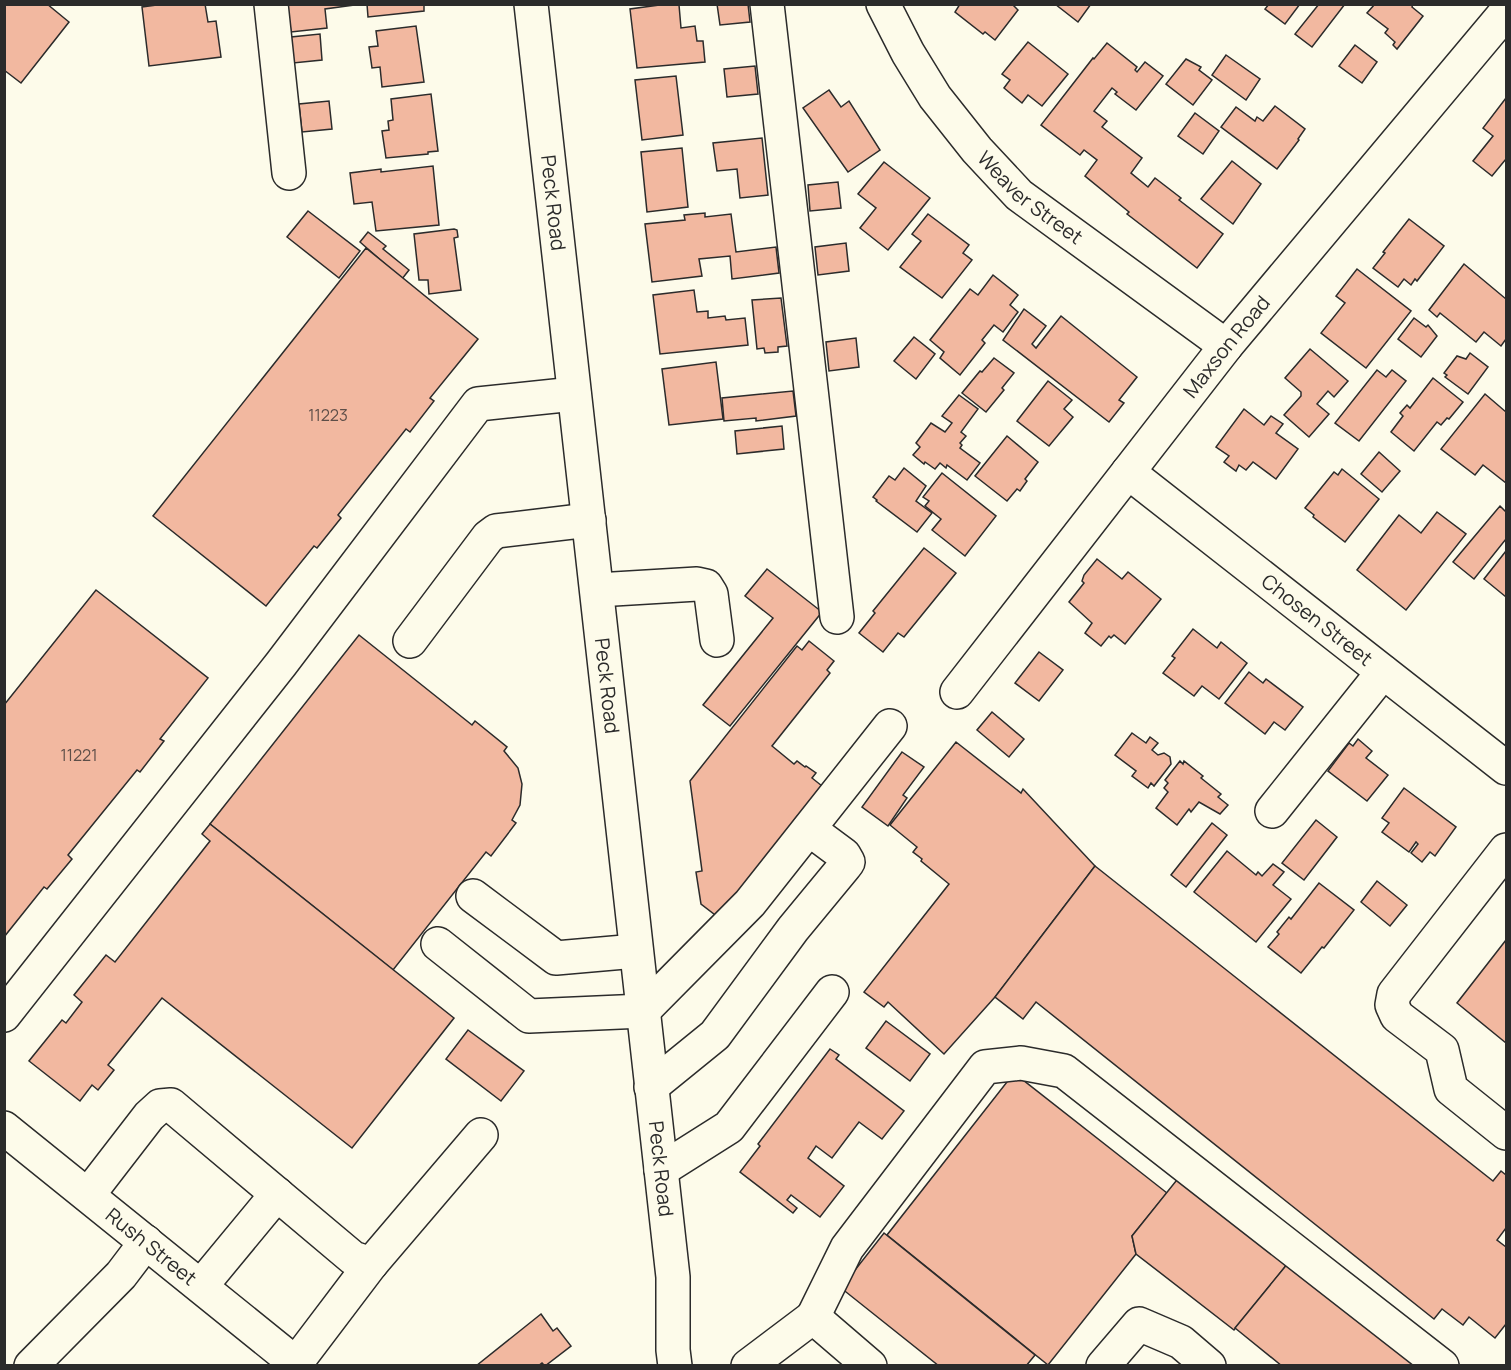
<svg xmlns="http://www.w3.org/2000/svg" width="1511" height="1370" viewBox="0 0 1511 1370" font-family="Manrope,sans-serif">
<rect width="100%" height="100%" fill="#fdfbea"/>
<g fill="#f2b8a0" stroke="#2b2b2b" stroke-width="1.5">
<polygon points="4,4 47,4 69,22 21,83 4,70"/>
<polygon points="164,4 205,4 208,22 216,21 221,57 149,66 142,7"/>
<polygon points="287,4 362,4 325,9 327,28 291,32"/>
<polygon points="367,4 424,4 424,11 368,17"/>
<polygon points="667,4 679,5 681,28 695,26 697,41 703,41 705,62 637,68 630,9"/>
<polygon points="717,4 748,4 750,22 720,25"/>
<polygon points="960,4 1012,4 1018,10 995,40 985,32 983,34 955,12"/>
<polygon points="1055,4 1091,4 1078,22"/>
<polygon points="1269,4 1300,4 1285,24 1265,9"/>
<polygon points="1319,4 1345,4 1312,47 1295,34"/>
<polygon points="1375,4 1413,4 1412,7 1423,16 1397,49 1393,45 1395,42 1385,33 1388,29 1367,13"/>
<polygon points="416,26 424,82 382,87 380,67 372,68 369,47 378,46 376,31"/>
<polygon points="320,34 322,60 293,63 291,37"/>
<polygon points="1028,42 1068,74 1042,106 1028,95 1022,103 1004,88 1010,80 1002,74"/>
<polygon points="1107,43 1137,67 1135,70 1137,72 1145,62 1163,76 1136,110 1115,94 1117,92 1112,88 1094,111 1107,121 1102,127 1142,158 1131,173 1148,187 1155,178 1181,198 1179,200 1223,234 1197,268 1127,214 1129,212 1085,176 1097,160 1084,150 1080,155 1041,125 1093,58 1094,59"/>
<polygon points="1355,45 1377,62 1362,83 1339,66"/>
<polygon points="1226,55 1260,79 1246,100 1212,75"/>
<polygon points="1186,59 1201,67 1199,70 1212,80 1193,105 1166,84"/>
<polygon points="755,66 758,94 727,97 724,69"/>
<polygon points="676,76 683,135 642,140 635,80"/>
<polygon points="829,90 841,107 849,101 880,150 848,172 803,108"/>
<polygon points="431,94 438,151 428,152 428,154 386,158 382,131 389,130 388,121 393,120 391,99"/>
<polygon points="1506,98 1506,159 1492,176 1473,161 1493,136 1483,128"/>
<polygon points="329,101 332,129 302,132 299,104"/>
<polygon points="1275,106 1305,129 1298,139 1299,140 1277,169 1221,127 1236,107 1255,121 1257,117 1263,121"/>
<polygon points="1195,113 1219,131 1203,154 1178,136"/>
<polygon points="762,138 768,195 740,198 737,169 717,171 713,143"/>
<polygon points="682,148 688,207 647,212 641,152"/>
<polygon points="1232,161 1261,184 1233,224 1201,199"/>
<polygon points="884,162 930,198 888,250 860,228 876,208 858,194"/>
<polygon points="433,166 439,225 376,231 372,202 354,204 350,173 381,169 381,172"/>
<polygon points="838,182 841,208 810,211 808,185"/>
<polygon points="308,211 360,251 339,278 287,237"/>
<polygon points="705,213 705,217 731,214 736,252 776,247 779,273 732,279 730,256 699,259 702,276 652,282 645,224 685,220 684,215"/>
<polygon points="928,214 969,245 963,253 972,260 942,298 900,267 921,241 912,234"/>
<polygon points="1409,219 1444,246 1417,281 1415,279 1411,285 1404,279 1398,287 1373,268 1385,253 1383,252"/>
<polygon points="454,229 457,230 458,237 454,238 461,290 429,294 428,280 419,280 414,234"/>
<polygon points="368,232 386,246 383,249 409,270 402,279 360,242"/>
<polygon points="846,243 849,271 818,275 815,247"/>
<polygon points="366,248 478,339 430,398 434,401 410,432 406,429 338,515 341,518 317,548 314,546 266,606 153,516"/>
<polygon points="1464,264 1506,299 1506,339 1501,346 1484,332 1476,342 1440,313 1437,317 1429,310"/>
<polygon points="1357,269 1411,311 1366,368 1321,333 1345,303 1336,296"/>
<polygon points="993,275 1018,295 1010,305 1018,312 1003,332 994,325 982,340 985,343 960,375 940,358 944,352 930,340 970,289 978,295"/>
<polygon points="694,290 697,312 708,311 708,318 725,316 726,320 745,318 748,345 660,354 653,295"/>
<polygon points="781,298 787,346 778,347 778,352 765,353 764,348 757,349 752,300"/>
<polygon points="1024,309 1046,326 1032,344 1036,348 1061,316 1137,377 1119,400 1124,403 1109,422 1003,340"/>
<polygon points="1414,318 1426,327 1428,325 1437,336 1421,357 1398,339"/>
<polygon points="914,337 935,354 916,379 894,361"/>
<polygon points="856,338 859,367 829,371 826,342"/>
<polygon points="1310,349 1348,381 1334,397 1328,391 1317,404 1329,414 1309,437 1284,415 1301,396 1301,392 1285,378"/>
<polygon points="1470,353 1488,367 1468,394 1445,377 1447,375 1444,373 1457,356 1466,359"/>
<polygon points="994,358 1014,373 1002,388 1004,390 986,412 962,393 980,371 982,372"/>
<polygon points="716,362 723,419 669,425 662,369"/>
<polygon points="1377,370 1386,377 1392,370 1406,381 1359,441 1335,423"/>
<polygon points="1433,378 1463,402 1449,419 1447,418 1441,425 1437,422 1414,451 1391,432 1403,416 1400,413 1407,405 1410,408"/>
<polygon points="1048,381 1072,400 1064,409 1073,417 1049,446 1017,421"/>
<polygon points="793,391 796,416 756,421 756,418 724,421 722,398"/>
<polygon points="1485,394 1506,412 1506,483 1483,465 1475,475 1441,449"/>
<polygon points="959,395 978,409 961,432 966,436 960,443 962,445 960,448 980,463 967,480 947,465 946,468 940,463 935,469 925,462 924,464 913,455 920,447 916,443 931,423 945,432 952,423 942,416"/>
<polygon points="1244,409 1264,425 1271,416 1283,424 1276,433 1298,449 1276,479 1253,462 1246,470 1239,465 1236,471 1224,462 1229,456 1216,447"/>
<polygon points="782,426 784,449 737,454 735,431"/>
<polygon points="1007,436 1038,462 1025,479 1027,481 1020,491 1017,489 1007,501 975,476"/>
<polygon points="1379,452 1400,471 1382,492 1361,474"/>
<polygon points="904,468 926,486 916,501 932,513 917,532 876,501 877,500 873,497 889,476 895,480"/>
<polygon points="1342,469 1379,499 1345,542 1313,517 1314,515 1305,508 1334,472 1338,475"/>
<polygon points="942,473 996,516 965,556 932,530 941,519 925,506 929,501 923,497"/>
<polygon points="1500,506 1506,512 1506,539 1474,579 1453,562"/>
<polygon points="1437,512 1466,534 1406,610 1357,570 1399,515 1421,533"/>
<polygon points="924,548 956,573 904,637 898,633 883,652 859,633 875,613 873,611"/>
<polygon points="1506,551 1506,597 1484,579"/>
<polygon points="1097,559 1122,579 1128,572 1161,599 1125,644 1114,635 1111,638 1109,636 1101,646 1085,633 1092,623 1069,602 1084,583 1082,581 1084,575"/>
<polygon points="767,569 822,612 730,726 703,705 773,618 745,596"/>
<polygon points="96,590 208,678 160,739 164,741 140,772 137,770 68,855 72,859 47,889 44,887 4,937 4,705"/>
<polygon points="1193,629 1217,648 1221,642 1247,663 1219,699 1202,686 1194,696 1163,673 1175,658 1172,656"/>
<polygon points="359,635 472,725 475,721 507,747 504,751 518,768 522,784 520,805 512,820 516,823 491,856 486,852 393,970 210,824"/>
<polygon points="809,641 834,661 827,670 830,673 772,746 794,764 797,761 805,767 806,766 816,773 812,778 827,790 723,921 701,904 696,872 702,871 690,781 797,646 802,650"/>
<polygon points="1039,652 1063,670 1039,701 1015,683"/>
<polygon points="1249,672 1263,683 1266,679 1303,707 1285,730 1274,722 1265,734 1225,703"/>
<polygon points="992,712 1024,739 1009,757 977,730"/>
<polygon points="1132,733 1146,743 1150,737 1158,743 1152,750 1158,755 1164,753 1170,757 1171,764 1154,786 1151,783 1148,788 1132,776 1136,771 1115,755"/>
<polygon points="1358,739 1372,751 1366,758 1388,775 1367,801 1328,771 1349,743 1353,746"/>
<polygon points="956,742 1021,793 1023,789 1095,866 995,997 944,1054 888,1002 884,1007 864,992 949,884 921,861 922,859 913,852 917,847 890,825"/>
<polygon points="902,752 924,767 903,795 907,798 888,826 862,807"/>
<polygon points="1180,761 1183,764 1184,761 1203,776 1201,778 1221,794 1218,797 1228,805 1220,814 1199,802 1191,812 1189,809 1177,825 1156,808 1168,792 1164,788 1168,783 1165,780"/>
<polygon points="1404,788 1456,827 1435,856 1430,852 1422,862 1411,853 1418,844 1416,842 1409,852 1382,832 1389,823 1382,818"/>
<polygon points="1316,820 1337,837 1304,880 1282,863"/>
<polygon points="1212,823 1227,835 1186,887 1171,875"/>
<polygon points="210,824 454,1018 352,1148 162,998 108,1065 114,1070 98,1090 92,1085 80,1101 29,1061 62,1020 66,1023 82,1002 74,995 106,955 115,962 210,841 202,834"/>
<polygon points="1227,851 1256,875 1258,872 1262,876 1273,864 1284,872 1273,885 1291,899 1256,942 1194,892"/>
<polygon points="1095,866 1493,1181 1501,1171 1506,1175 1506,1228 1497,1240 1506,1247 1506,1324 1495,1338 1469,1317 1463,1325 1442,1309 1434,1319 1036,1002 1023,1019 995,997"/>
<polygon points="1377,881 1407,905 1390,926 1361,902"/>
<polygon points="1319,883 1354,910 1324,948 1322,947 1301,973 1268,947 1279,934 1277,932 1289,917 1291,919"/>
<polygon points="1506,940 1506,1043 1457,1003"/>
<polygon points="886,1021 930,1054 910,1081 866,1048"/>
<polygon points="468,1030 524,1071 501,1101 446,1059"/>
<polygon points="830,1049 839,1055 836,1059 904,1111 882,1139 859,1122 832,1158 816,1146 808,1158 844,1186 820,1217 791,1195 787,1200 797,1208 793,1213 740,1172 760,1146 758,1144"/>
<polygon points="1014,1073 1167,1193 1132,1236 1136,1254 1048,1365 887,1235"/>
<polygon points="1184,1171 1293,1257 1234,1330 1136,1254 1132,1236"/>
<polygon points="884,1233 1035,1355 1026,1366 939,1366 841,1288"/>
<polygon points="1293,1257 1431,1366 1282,1366 1235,1328"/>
<polygon points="541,1314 553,1331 557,1328 571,1346 545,1366 542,1363 538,1366 476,1366"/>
</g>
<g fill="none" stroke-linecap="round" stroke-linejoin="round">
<g stroke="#2b2b2b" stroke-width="36">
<g id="minor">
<polyline points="271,4 289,173"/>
<polyline points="767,4 837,617"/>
<path id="s1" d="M 883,4 L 908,53 L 935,97 L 977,150 L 1019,195 L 1226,346"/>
<path id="s2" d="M 1128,472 L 1506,768"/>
<polyline points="597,590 697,584 706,586 711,594 717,640"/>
<polyline points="410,641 488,537 496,531 589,520"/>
<path id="s3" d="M 957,692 L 1226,346 L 1506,12"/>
<polyline points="1272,811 1383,672"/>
<polyline points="1506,850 1394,994 1392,1005 1397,1016 1442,1050 1451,1089 1506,1133"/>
<polyline points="473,896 556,958 636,951"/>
<polyline points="438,944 529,1016 643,1011 750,903 890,726"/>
<polyline points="4,1015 281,664 478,404 574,394"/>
<polyline points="651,1087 715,1035 793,929 845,866 848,862 844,855 809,829"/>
<path id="s4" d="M 4,1128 L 299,1366"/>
<polyline points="661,1170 729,1127 832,992"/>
<polyline points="88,1195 149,1116 160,1106 171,1105 353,1258 371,1264 481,1135"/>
<polyline points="201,1286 277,1194"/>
<polyline points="813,1317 847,1248 985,1067 1021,1063 1064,1071 1442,1366"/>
<polyline points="296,1363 371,1264"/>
<polyline points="31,1366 121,1275 146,1242"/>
<polyline points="748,1366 813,1317 870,1366"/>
<polyline points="1103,1366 1139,1324 1181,1342 1209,1366"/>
</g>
</g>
<g stroke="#2b2b2b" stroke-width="36">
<g id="major">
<path id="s5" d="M 531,4 L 673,1277 L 673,1350 L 675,1366"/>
</g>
</g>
<use href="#minor" stroke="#fdfbea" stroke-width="33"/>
<use href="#major" stroke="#fdfbea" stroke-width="33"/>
</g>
<g text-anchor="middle" stroke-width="4.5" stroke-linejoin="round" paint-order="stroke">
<g font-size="16" fill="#5d4e48">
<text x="328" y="421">11223</text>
<text x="79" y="761">11221</text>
</g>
<g font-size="20" fill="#2b2b2b" stroke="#fdfbea">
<text dy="7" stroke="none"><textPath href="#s1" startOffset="246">Weaver Street</textPath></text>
<text dy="7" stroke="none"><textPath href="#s5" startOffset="200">Peck Road</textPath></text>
<text dy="7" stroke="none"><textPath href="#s3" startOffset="438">Maxson Road</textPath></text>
<text dy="7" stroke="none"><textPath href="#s2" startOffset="240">Chosen Street</textPath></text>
<text dy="7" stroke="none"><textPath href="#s5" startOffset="686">Peck Road</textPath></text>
<text dy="7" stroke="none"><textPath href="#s5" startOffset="1172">Peck Road</textPath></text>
<text dy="7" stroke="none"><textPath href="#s4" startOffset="189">Rush Street</textPath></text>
</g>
</g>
<rect width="1511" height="1370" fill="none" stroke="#2b2b2b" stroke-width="12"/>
</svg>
